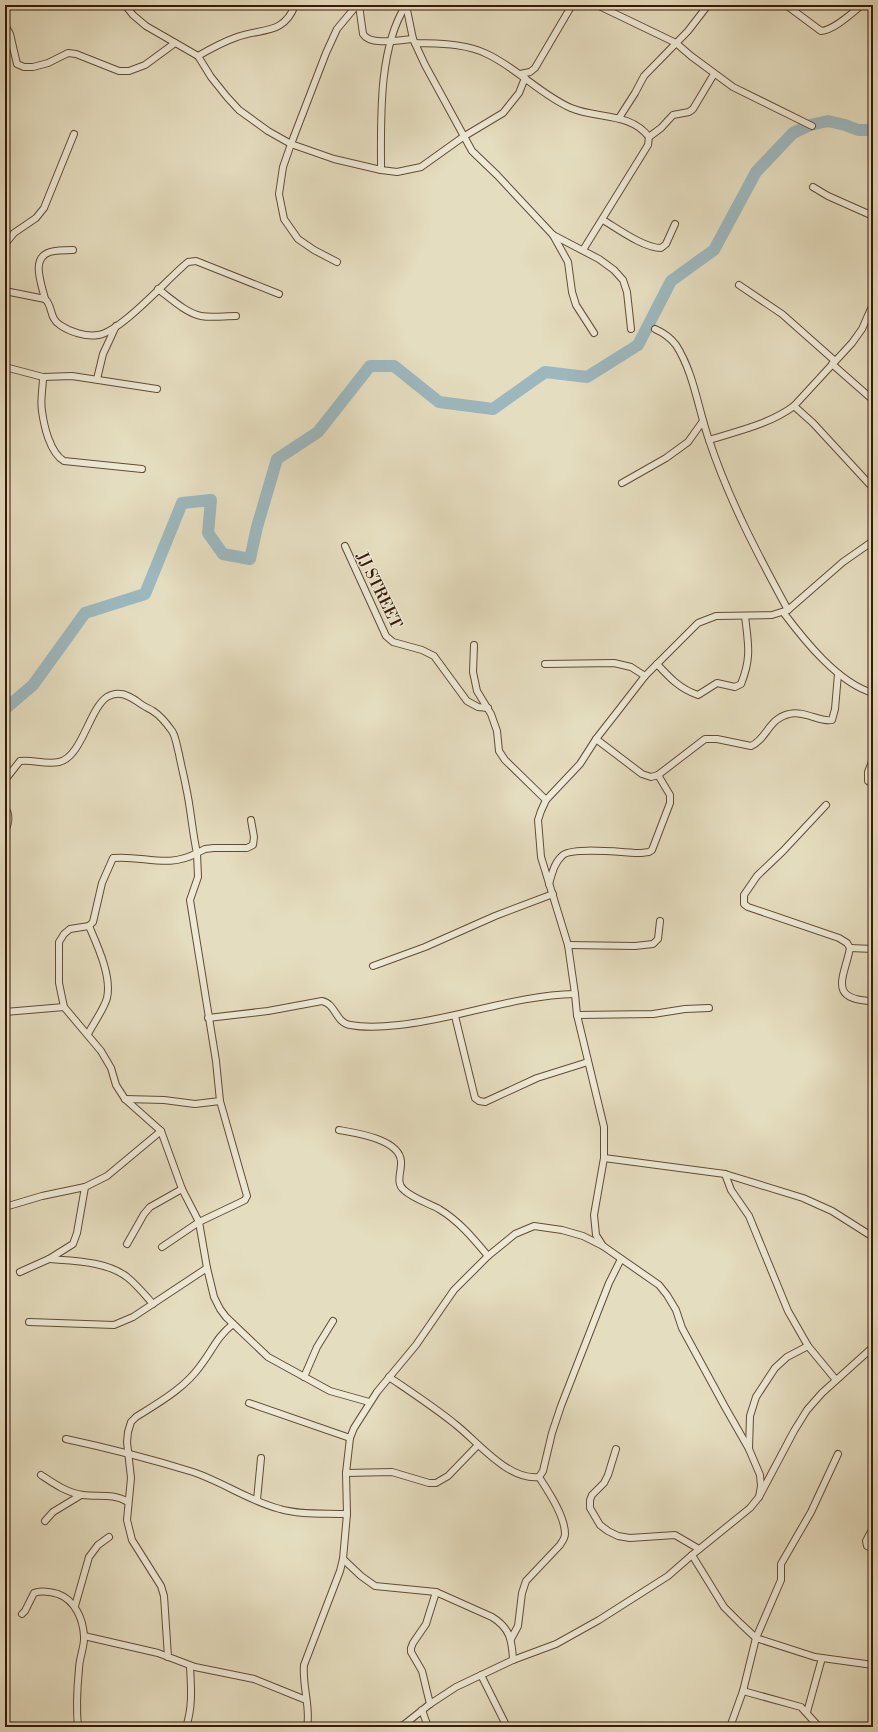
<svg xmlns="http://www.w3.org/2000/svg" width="878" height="1732" viewBox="0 0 878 1732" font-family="'Libre Bodoni',serif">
<rect width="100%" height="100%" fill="#e5ddbf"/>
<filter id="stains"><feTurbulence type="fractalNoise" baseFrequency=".005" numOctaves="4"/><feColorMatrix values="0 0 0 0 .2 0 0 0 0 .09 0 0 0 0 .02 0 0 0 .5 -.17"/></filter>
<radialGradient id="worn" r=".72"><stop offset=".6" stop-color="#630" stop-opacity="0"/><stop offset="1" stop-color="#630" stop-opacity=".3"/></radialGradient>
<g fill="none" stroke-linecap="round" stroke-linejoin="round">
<polyline stroke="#9cb8be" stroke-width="12" points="5,709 33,685 85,613 145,594 182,503 211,500 208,533 223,554 250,559 257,527 277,459 318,432 370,366 394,366 439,402 493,409 545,372 587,377 638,345 671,281 714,250 756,172 793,133 810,125 828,121 845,125 858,130 871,130 873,126"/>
<g stroke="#624b36" stroke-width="8">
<g id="street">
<polyline points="125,5 133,15 146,26 198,56 211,77 227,97 239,110 268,131 291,144 334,159 381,170 397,172 421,167 463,137 503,113 519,93 525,78"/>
<path d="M 359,5 L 363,34 C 370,46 400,40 413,39"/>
<polyline points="406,5 413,39 425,65 472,151 497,175 553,235 599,259 614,270 623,280 627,292 631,329"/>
<polyline points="597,5 676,43 691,56 733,87 812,126"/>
<path d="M 786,5 L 821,31 C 834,30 852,13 862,5"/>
<polyline points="5,25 10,34 17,64 24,67 33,67 48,63 68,53 76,54 119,71 129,71 145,65 175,43"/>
<path d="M 415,43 C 439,44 465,43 487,54 C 517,68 541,95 571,108 C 597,119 630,112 649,137 L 648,145 L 583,250"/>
<path d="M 198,56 C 210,49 223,42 237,37 C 262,28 284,35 295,5"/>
<polyline points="520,74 530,72 535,68 572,5"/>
<polyline points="619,118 635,93 644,76 688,31 708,5"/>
<polyline points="649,137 661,128 673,115 689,112 693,109 714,74"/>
<path d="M 381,170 C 381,119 378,49 406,5"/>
<polyline points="813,187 828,196 873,216"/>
<path d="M 603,220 C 618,229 644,248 661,248 L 666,244 L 675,224"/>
<polyline points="553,235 568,262 572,292 576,305 594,333"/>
<polyline points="5,244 14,233 36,218 44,208 74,134"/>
<polyline points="337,262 314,250 298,239 284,219 279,194 283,167 291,144 326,53 337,29 357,5"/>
<polyline points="739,285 782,314 835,361"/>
<path d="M 158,289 C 170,298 186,313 201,316 C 212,318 224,316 236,316"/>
<path d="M 5,291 L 45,299 C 53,306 49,318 60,325 C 70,332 86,337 98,335 C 121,332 168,278 188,262 L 196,261 L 279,294"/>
<path d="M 45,299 C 42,285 30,258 50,252 C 57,250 66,250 73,250"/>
<path d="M 655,329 C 664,333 670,337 676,345 C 694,373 698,409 709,440 C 729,500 758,555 788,610"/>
<polyline points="832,364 873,400"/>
<polyline points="5,367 43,377 72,376 157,389"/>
<path d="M 43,377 C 43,388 40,400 42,411 C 44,426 50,453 64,461 L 142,469"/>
<polyline points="97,379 103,354 116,326"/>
<polyline points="794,406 813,423 873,488"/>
<path d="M 709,440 C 738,431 770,424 794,406 L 852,343 L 862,329 L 873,304"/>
<polyline points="622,483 666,458 688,442 703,421"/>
<polyline points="345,546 386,636 393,642 422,650 434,656 467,701 478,707 488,708"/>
<path d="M 783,612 C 804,640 838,683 873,693"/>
<polyline points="474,645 473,672 477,691 491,714 497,731 499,751 505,760 546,800"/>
<polyline points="545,664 614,663 631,667 645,676"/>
<path d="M 657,664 C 670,678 680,689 698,695 L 717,683 L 735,687 L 741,684 C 752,657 748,643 745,616"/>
<path d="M 596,739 L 642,774 L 651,777 L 658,775 L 705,739 L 717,739 L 751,746 C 767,739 768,719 789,714 C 804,710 821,723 832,720 L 835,709 L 838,674"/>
<polyline points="873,759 868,772 868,781 873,784"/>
<path d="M 5,780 L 20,761 C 32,759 45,765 59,762 C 82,757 89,709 107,697 C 118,690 128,695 138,702 C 143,706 148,708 153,711 C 161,716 167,724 172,731 C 176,737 177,747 179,754 C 181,765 184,776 186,787 C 191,809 192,831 197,853 C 168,869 143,855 113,858 L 102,883 L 93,922 L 89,926 L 70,929 L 64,934 L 59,942 L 59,983 L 64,1007 L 101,1051 L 111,1068 L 116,1085 L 125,1099 L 161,1131 L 182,1189 L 199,1222 L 207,1268 L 214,1297 L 220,1309 L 226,1317 L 268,1357 L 330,1391 L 369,1402"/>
<path d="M 826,805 L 783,851 L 757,876 L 744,895 L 744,904 L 748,907 L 839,938 L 847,943 L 850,948 C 845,976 826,1000 873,1001"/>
<path d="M 5,807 C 10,815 9,823 5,831"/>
<path d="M 549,884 C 552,874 554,863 562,856 C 570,846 626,853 641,853 L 649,852 L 652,850 L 670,803 L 670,795 L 658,775"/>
<polyline points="568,945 635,946 653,944 658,939 660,921"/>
<polyline points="850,948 873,949"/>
<polyline points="373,966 425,947 495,916 553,894"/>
<polyline points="5,1012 64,1007"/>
<polyline points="577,1015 653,1014 685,1009 709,1008"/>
<polyline points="455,1016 475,1098 479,1101 485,1102 537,1078 588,1062"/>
<path d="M 208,1018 L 268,1011 L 322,1001 C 336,1004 335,1022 350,1025 C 366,1028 382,1027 399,1025 C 458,1019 515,995 575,994"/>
<path d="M 88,1034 C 93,1024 104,1009 107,998 C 112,976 97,945 89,926"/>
<polyline points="125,1099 164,1100 195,1104 220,1101"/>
<path d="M 339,1130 C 356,1133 399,1139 401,1161 C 402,1171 395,1183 404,1190 C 414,1199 428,1203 439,1209 C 459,1221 473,1238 488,1256"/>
<polyline points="604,1158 725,1174 803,1198 832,1211 873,1237"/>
<polyline points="725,1174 731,1190 749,1216 788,1311 808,1346 836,1380"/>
<polyline points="5,1207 42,1196 85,1187 107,1176 161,1131"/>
<polyline points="127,1244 144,1214 150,1207 182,1189"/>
<polyline points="162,1247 199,1222 239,1203 245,1200 247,1196 220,1101 216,1061 190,900 198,877 197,853 205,849 214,848 247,848 253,845 254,837 251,820"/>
<path d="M 49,1259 C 74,1261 106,1261 127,1277 C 137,1285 145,1295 153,1304"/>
<polyline points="20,1272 49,1259 73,1244 77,1233 85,1187"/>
<polyline points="29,1322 114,1325 133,1317 207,1268"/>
<polyline points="304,1377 317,1347 333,1321"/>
<path d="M 389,1377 C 411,1392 434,1407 455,1424 C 477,1441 508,1481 539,1477 L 543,1471 L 552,1433 L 561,1406 L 609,1283 L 621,1259"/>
<polyline points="249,1403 350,1438"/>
<path d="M 66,1439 C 108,1448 151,1459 193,1472 C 223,1482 249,1501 280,1509 C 300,1515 325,1513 347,1514"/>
<polyline points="616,1449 608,1475 604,1483 592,1495 590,1500 590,1508 600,1525 608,1531 618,1536 630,1538 675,1535 699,1549"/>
<polyline points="749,1449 750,1416 756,1397 775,1368 787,1357 808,1346"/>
<polyline points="346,1473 392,1472 429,1483 436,1483 448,1476 478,1445"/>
<path d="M 41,1475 C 53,1483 67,1493 83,1495 C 99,1497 113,1493 128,1502"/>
<polyline points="759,1497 761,1486 760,1475 749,1449 725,1407 682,1328 676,1310 667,1295 659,1285 603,1246 596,1235 594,1215 604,1158 604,1127 577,1015 575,994 568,945 541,857 538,820 541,811 546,800 580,764 596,739 621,707 645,676 698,623 716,616 772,615 788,610 843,562 873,541"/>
<polyline points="257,1500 261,1458"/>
<polyline points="45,1521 53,1512 81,1495"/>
<polyline points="873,1528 866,1541 867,1546 873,1549"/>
<polyline points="692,1555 724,1607 740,1623 756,1638 815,1657 873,1665"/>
<path d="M 343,1559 L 361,1576 L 375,1586 L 436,1592 L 492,1617 C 510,1628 512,1640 513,1660"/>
<polyline points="75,1606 89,1557 98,1545 109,1537"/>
<path d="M 22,1614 L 25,1611 L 34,1593 C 41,1590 51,1592 58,1594 C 75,1600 83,1619 84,1636 C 85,1646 79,1658 79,1669 C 77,1689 76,1707 78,1727"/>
<polyline points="84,1636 158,1653 195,1667 254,1679 306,1700"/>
<path d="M 511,1639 L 518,1626 L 522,1593 L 526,1581 L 560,1545 C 562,1542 565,1538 565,1534 C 565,1516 548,1491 539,1477"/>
<path d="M 168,1657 L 164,1596 L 161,1586 L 132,1540 L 127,1520 L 131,1478 L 127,1442 L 128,1432 L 131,1422 L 136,1417 C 160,1402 185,1388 201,1365 C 214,1348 216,1338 233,1324"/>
<polyline points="481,1675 507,1727"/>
<polyline points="743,1691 801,1707 819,1727"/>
<polyline points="430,1704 422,1671 411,1652 411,1648 413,1643 426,1624 436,1592"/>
<polyline points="422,1710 428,1727"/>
<polyline points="807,1712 822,1658"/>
<path d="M 186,1727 C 193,1707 191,1686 190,1666"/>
<path d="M 307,1727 C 311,1708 302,1686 304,1665 L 340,1571 L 343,1559 L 347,1514 L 346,1473 L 350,1438 L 354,1428 L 377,1392 L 416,1345 L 454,1290 L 488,1256 L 515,1234 L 534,1226 L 562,1230 L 583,1236 L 603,1246"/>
<polyline points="401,1727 430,1704 456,1687 513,1660 556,1644 599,1620 668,1576 692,1555 750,1508 759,1497 794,1431 807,1410 822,1393 873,1347"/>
<polyline points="730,1727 743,1691 756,1638 781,1580 781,1564 811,1512 838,1454"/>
</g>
</g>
<use href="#street" stroke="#eee9d5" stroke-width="6"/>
</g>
<g text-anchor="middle" stroke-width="3" stroke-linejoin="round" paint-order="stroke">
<g font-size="16" fill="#361a08" stroke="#eee9d5">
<text transform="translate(380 590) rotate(64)" y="6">JJ STREET</text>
</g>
</g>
<rect width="878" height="1732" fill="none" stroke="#e5ddbf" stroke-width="20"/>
<rect x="6" y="6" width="866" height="1720" fill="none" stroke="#361a08" stroke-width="2"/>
<rect x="10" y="10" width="858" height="1712" fill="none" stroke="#361a08"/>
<rect width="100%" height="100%" filter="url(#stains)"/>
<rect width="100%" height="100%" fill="url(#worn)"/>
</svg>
